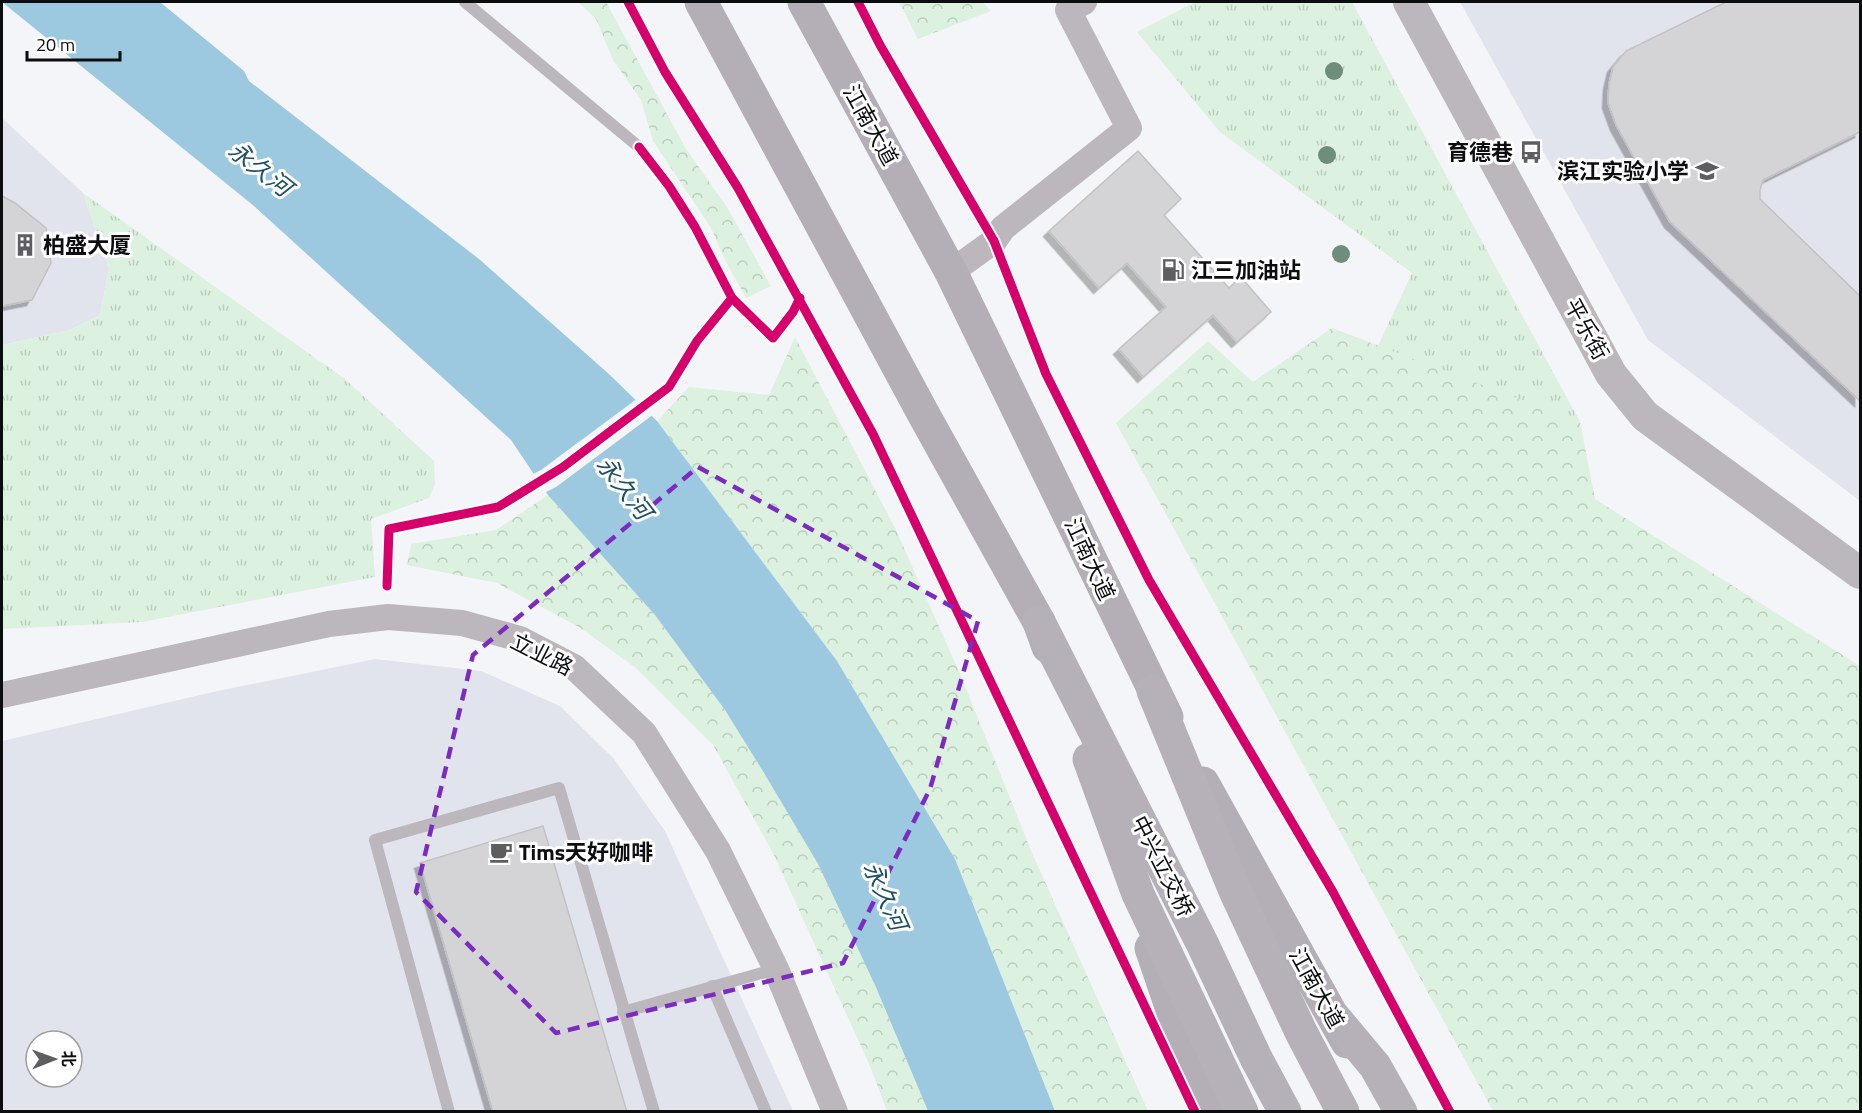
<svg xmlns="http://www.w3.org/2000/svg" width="1862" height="1113" viewBox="0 0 1862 1113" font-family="'Titillium Web','Noto Sans SC',sans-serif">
<defs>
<pattern id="grass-tufts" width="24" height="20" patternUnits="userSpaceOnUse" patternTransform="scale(1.5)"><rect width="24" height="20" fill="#dcf1df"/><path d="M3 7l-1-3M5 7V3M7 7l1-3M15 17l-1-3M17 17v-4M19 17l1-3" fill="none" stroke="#bccdbe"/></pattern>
<pattern id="forest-crowns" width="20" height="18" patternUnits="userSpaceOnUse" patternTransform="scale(1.5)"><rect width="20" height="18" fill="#dcf1df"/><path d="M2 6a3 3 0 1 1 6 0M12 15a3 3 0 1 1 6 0" fill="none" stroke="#bccdbe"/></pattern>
<filter id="shadow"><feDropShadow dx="-5.5" dy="5.5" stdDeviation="0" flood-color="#0004"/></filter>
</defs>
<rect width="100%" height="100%" fill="#f4f5f8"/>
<g fill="#e2e4ed" fill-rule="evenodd">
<polygon points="1460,2 1860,2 1860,501 1648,340"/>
<polygon points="2,118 83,193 109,269 100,315 70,330 2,345"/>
<path d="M 375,659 L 481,671 L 560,706 L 614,759 L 665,831 L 793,1111 L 2,1111 L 2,741 L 213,692 ZM 36,1041 L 72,1041 L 72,1077 L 36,1077 Z"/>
</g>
<g fill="url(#grass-tufts)">
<polygon points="1195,2 1352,2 1580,422 1378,346 1412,273 1220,132 1137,32"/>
<polygon points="83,193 345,379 434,461 435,484 429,498 371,519 375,577 142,622 2,629 2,345 70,330 100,315 109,269"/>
</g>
<g fill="url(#forest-crowns)">
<polygon points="578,2 606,2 686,149 727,207 771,286 746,298 725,260 711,228 653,141 641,100 613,60 596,19"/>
<polygon points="899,2 982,2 991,11 918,39"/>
<polygon points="1332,328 1580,422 1595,499 1860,666 1860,1111 1493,1111 1116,423 1208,341 1253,382"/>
<polygon points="795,337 895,528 961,676 1032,853 1148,1111 1055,1111 955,859 837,661 657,421 689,387 769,395"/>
<polygon points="548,495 655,615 725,710 764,773 818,864 875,985 928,1111 887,1111 870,1066 773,853 713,745 636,668 579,627 497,583 407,565 411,544 496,530"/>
</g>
<polygon fill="#9cc9e0" points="2,2 160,2 244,71 249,81 479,259 610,375 657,421 837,661 955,859 1055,1111 928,1111 875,985 818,864 764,773 725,710 655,615 548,495 511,440 254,206"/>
<polygon fill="#f4f5f8" points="638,398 654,414 556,487 544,493 531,475 541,470"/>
<g fill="#d4d3d6" stroke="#c2c2c5" stroke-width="1.5" filter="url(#shadow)">
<polygon points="1726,2 1860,2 1860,132 1763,180 1760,190 1760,199 1860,296 1860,401 1670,222 1616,125 1608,103 1609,84 1613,67 1626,51"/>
<polygon points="1138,151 1181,199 1164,215 1229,288 1241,277 1271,312 1237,342 1213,315 1143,377 1119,349 1166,307 1127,263 1099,288 1049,231"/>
<polygon points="2,196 15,203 46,228 51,263 32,300 2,306"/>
<polygon points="543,826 627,1112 493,1112 420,863"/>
</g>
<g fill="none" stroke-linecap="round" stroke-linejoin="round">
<g stroke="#bcb7bc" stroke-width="12">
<polyline points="465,2 639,147"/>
<polyline points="712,986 766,1112"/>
<polyline points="623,1012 776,969"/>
<polyline points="449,1112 375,840 559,788 654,1112"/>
</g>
<g stroke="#bcb7bc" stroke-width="26">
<polyline points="951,272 994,241 1003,228 1129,128 1068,10 1084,2"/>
<polyline points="2,695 329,624 388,617 462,623 520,639 574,667 644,733 718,851 776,969 835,1112"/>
</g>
<polyline stroke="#bcb7bc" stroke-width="32" points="1409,2 1611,374 1645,416 1860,573"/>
<g stroke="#b4aeb6" stroke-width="33">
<polyline points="701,2 924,415 1039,622 1048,647"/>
<polyline points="804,2 951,272 1167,717"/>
<polyline points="1203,783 1347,1042"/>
<polyline points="1151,948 1180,1033 1219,1112"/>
</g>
<g stroke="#b6b1b8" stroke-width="33">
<polyline points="1039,622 1202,943 1256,1058 1285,1112"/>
<polyline points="1153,691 1235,891 1301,1032 1343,1112"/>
<polyline points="1089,759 1138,894 1242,1112"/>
<polyline points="1334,1017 1375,1066 1401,1112"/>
</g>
<g stroke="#fff" stroke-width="13">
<g id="cycleway">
<polyline points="628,2 665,72 738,188 873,434 1195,1112"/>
<polyline points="858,2 880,45 994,241 1046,374 1149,580 1333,892 1450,1112"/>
<polyline points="639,147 669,186 695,227 732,298 773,338 793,312 800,298"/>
<polyline points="387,586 389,529 498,507 563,467 669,387 697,341 732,298"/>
</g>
</g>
<use href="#cycleway" stroke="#d6006c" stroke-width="9"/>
</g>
<g fill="#6f8e7a">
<circle cx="1334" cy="71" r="9"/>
<circle cx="1327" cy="155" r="9"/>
<circle cx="1341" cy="254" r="9"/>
</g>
<path fill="none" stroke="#7b2cbf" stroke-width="4.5" stroke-dasharray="12 8" stroke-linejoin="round" d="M 698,467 L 978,621 L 930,789 L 843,963 L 556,1033 L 416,892 L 473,655 Z"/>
<defs>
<g id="bus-bare" transform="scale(1.8)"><path d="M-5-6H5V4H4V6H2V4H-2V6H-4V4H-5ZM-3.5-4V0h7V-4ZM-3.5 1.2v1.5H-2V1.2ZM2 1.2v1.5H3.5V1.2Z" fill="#5d5e61" stroke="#fff" stroke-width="2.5" paint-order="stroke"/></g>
<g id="school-bare" transform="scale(1.8)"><path d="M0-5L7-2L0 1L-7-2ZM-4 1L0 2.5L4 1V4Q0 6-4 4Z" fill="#5d5e61" stroke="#fff" stroke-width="2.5" paint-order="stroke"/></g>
<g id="building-bare" transform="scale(1.8)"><path d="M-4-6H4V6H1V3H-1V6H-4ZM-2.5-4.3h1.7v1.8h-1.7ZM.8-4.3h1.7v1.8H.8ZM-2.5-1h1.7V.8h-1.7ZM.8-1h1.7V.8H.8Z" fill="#5d5e61" stroke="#fff" stroke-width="2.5" paint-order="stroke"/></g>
<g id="fuel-bare" transform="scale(1.8)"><path d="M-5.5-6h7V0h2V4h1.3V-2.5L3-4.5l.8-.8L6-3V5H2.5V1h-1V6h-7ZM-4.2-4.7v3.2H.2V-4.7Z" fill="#5d5e61" stroke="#fff" stroke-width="2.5" paint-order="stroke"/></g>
<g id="cafe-bare" transform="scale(1.8)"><path d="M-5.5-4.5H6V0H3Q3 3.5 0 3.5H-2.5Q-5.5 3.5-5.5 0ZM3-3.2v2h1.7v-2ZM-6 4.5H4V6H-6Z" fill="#5d5e61" stroke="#fff" stroke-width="2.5" paint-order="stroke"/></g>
</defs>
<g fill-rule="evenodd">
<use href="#bus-bare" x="1531" y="152"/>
<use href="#school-bare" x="1707" y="171"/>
<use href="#building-bare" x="25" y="245"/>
<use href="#fuel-bare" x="1173" y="270"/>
<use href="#cafe-bare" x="501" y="852"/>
</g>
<g text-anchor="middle" stroke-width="6" stroke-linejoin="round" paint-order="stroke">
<g font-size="22" fill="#0c0d0f" stroke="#fff">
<text transform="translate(871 125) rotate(61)" y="8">江南大道</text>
<text transform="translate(1587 329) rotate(61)" y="8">平乐街</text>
<text transform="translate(1090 559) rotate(65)" y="8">江南大道</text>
<text transform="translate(542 654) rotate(27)" y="8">立业路</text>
<text transform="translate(1163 866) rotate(63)" y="8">中兴立交桥</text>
<text transform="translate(1317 988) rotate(61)" y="8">江南大道</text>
</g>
<g font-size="22" font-weight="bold" fill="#0c0d0f" stroke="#fff" text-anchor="start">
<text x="1513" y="160" text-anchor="end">育德巷</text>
<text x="1689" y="179" text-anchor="end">滨江实验小学</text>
<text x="43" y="253">柏盛大厦</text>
<text x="1191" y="278">江三加油站</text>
<text x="519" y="860">Tims天好咖啡</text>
</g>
<g font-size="24" font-style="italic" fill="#1e5168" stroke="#fff">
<text transform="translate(260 169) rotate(38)" y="8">永久河</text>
<text transform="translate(624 488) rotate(52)" y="8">永久河</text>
<text transform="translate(885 896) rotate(66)" y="8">永久河</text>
</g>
</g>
<rect width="1862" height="1113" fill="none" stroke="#0c0d0f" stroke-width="6"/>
<g transform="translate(54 1059) rotate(89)"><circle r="28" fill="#ffffff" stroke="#9e9e9f" stroke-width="1.5"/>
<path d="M0-4.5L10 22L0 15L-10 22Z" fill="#5d5e61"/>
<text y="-9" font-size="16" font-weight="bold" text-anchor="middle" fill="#0c0d0f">北</text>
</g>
<path d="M27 51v9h93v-9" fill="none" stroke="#0c0d0f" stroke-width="3"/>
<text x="36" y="51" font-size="18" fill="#0c0d0f" stroke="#ffffff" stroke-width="4.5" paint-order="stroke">20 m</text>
</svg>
